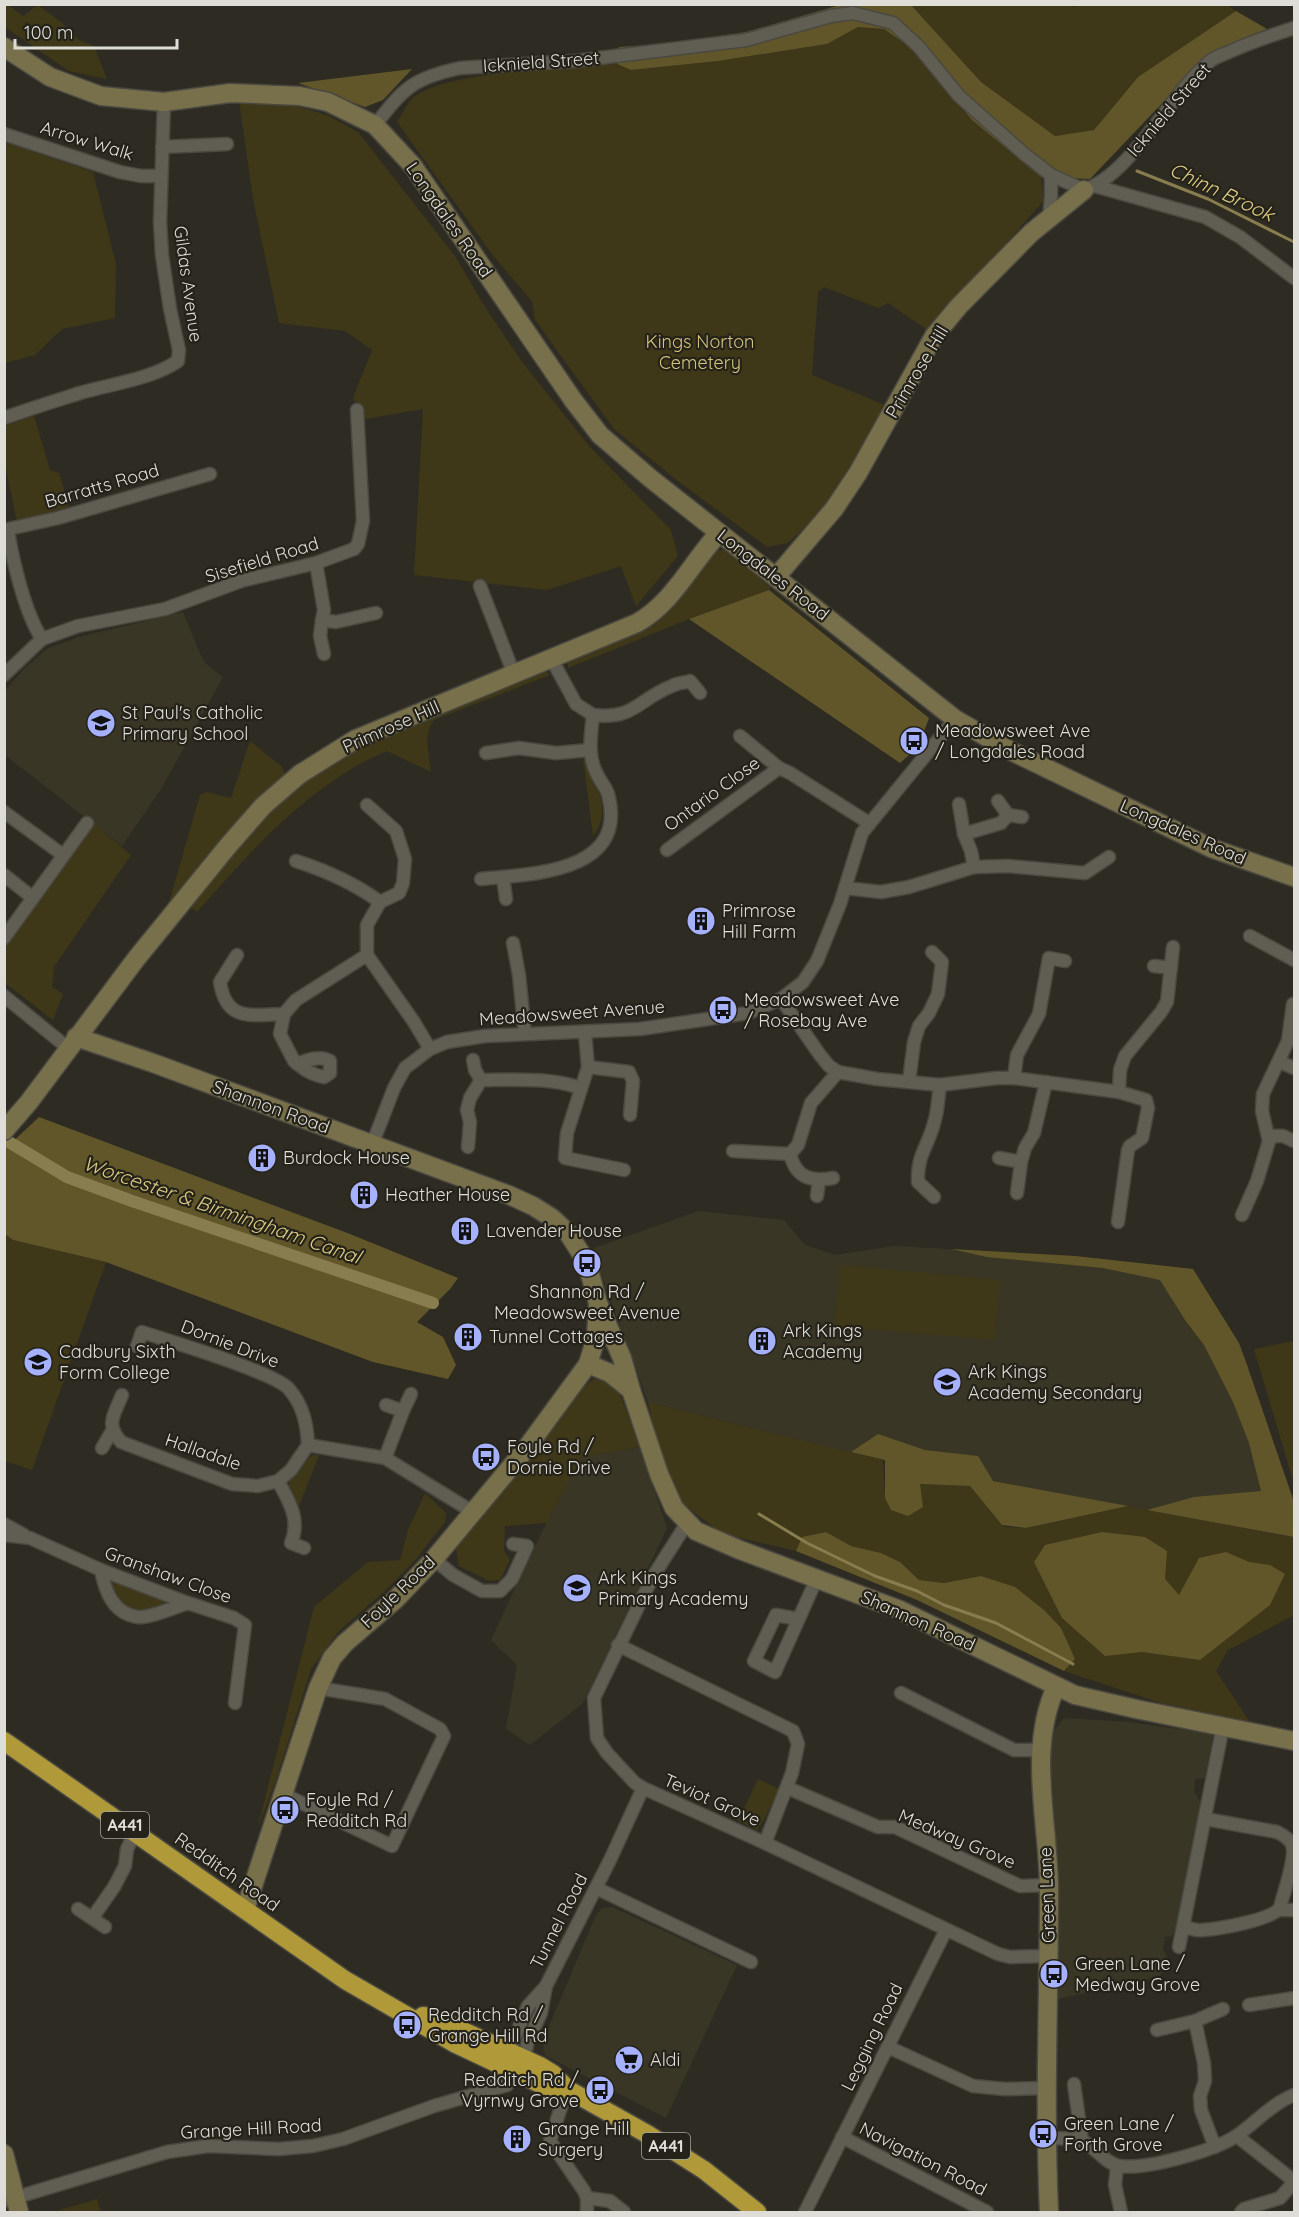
<svg xmlns="http://www.w3.org/2000/svg" width="1299" height="2217" viewBox="0 0 1299 2217" font-family="Quicksand,sans-serif">
<rect width="100%" height="100%" fill="#2e2c22"/>
<g fill="#3a3626">
<polygon points="183,612 201,656 206,664 223,677 161,789 122,846 5,755 4,692 25,668 47,649 79,637"/>
<polygon points="698,1211 784,1220 805,1245 836,1255 893,1246 1075,1256 1193,1269 1246,1362 1294,1538 883,1460 648,1402 592,1249"/>
<polygon points="640,1447 667,1528 583,1703 530,1745 506,1729 517,1665 491,1640 528,1560 580,1457"/>
<polygon points="1064,1718 1129,1722 1213,1734 1205,1778 1195,1779 1194,1792 1201,1803 1178,1920 1172,1936 1165,1937 1163,1950 1167,1957 1160,1976 1058,1999 1058,1887 1046,1741"/>
<polygon points="612,1907 737,1965 666,2118 546,2056 543,2051 544,2038 596,1915 603,1908"/>
</g>
<g fill="#3e3718">
<polygon points="1070,4 1073,7 1084,4 1225,4 1236,11 1138,77 1094,130 1055,136 981,82 911,5"/>
<polygon points="4,5 8,5 23,16 38,5 61,22 79,40 94,46 107,79 69,71 5,27"/>
<path d="M 858,27 L 884,29 L 913,49 L 972,120 L 1041,177 L 1044,200 L 930,332 L 888,303 L 878,308 L 824,287 L 818,292 L 812,375 L 887,406 L 827,507 L 788,543 L 767,547 L 678,481 L 614,429 L 535,320 L 532,301 L 494,257 L 397,122 C 402,115 406,105 412,99 C 440,71 574,67 617,64 L 631,70 L 718,61 L 827,44 Z"/>
<polygon points="239,100 290,104 327,115 358,132 455,256 485,307 522,362 590,447 671,530 678,556 636,606 621,566 547,590 414,575 423,409 366,419 353,398 372,350 345,331 279,323 253,199"/>
<polygon points="5,142 93,172 116,264 115,318 62,329 35,355 5,363"/>
<polygon points="34,416 50,470 59,473 69,507 17,521 5,465 4,426"/>
<polygon points="726,550 770,587 769,590 689,619 568,668 568,662 573,656 639,628 714,551"/>
<path d="M 545,670 L 550,675 L 434,720 C 423,733 429,756 431,772 L 387,751 C 375,757 361,762 350,770 C 290,806 243,860 197,912 L 188,905 L 284,794 L 362,744 Z"/>
<polygon points="250,741 282,767 285,775 241,817 174,902 170,899 200,795 206,792 231,798"/>
<path d="M 583,758 C 596,782 613,811 593,836 Z"/>
<polygon points="93,823 131,855 54,967 52,987 63,994 53,1020 5,983 5,945"/>
<polygon points="4,1234 13,1240 106,1262 32,1470 5,1461"/>
<polygon points="841,1265 1001,1280 994,1340 834,1326"/>
<polygon points="1294,1341 1294,1484 1254,1349"/>
<polygon points="594,1379 606,1381 618,1389 640,1447 581,1457 547,1523 505,1526 504,1551 510,1560 500,1580 489,1581 459,1566 456,1548 580,1390"/>
<polygon points="648,1402 883,1460 885,1498 919,1484 970,1486 1004,1527 1027,1528 1128,1506 1290,1537 1294,1533 1294,1615 1228,1650 1216,1671 1250,1722 1161,1703 1064,1671 1075,1659 981,1576 944,1583 919,1580 900,1562 881,1553 851,1546 826,1532 802,1537 796,1551 723,1534 683,1504 657,1444"/>
<polygon points="313,1455 319,1455 299,1506 289,1487 289,1480 304,1462"/>
<polygon points="425,1493 446,1513 445,1522 416,1559 386,1590 339,1631 311,1669 275,1783 257,1830 314,1607 368,1562 400,1560 408,1530"/>
<path d="M 109,1580 L 165,1602 C 160,1607 155,1609 148,1611 C 125,1617 115,1600 109,1580 Z"/>
<polygon points="758,1779 779,1789 764,1820 757,1830 738,1821"/>
<polygon points="97,2199 101,2212 53,2212"/>
</g>
<g fill="#615629">
<polygon points="840,5 911,5 981,82 1055,136 1094,130 1138,77 1236,11 1267,29 1209,54 1090,179 1041,177 972,120 913,49 884,29 858,27 827,44 718,61 631,70 617,64 619,47 664,44 746,32"/>
<polygon points="412,69 383,100 365,107 298,83"/>
<polygon points="769,590 929,718 918,747 900,763 689,619"/>
<polygon points="39,1117 350,1234 458,1278 450,1289 417,1322 443,1337 456,1365 448,1379 373,1362 106,1262 13,1240 5,1234 5,1149"/>
<polygon points="951,1249 1075,1256 1193,1269 1239,1343 1246,1362 1294,1502 1294,1537 1147,1510 1194,1497 1261,1491 1249,1443 1233,1402 1204,1345 1185,1320 1160,1280 1103,1268 987,1257"/>
<polygon points="878,1434 925,1450 978,1456 993,1481 1128,1506 1026,1528 1002,1525 970,1486 920,1484 923,1507 908,1516 891,1510 885,1498 885,1460 851,1452"/>
<polygon points="826,1532 851,1546 881,1553 900,1562 919,1580 944,1583 981,1576 1015,1587 1044,1610 1061,1628 1075,1659 1064,1671 917,1600 796,1551 802,1537"/>
<polygon points="1102,1532 1145,1537 1167,1551 1165,1579 1179,1595 1199,1558 1226,1552 1249,1562 1270,1565 1285,1574 1270,1605 1200,1660 1142,1652 1105,1656 1062,1618 1034,1562 1045,1545"/>
</g>
<g fill="none" stroke-linecap="round" stroke-linejoin="round">
<g stroke="#887d4f" stroke-width="3">
<polyline points="1137,171 1208,199 1294,242"/>
<polyline points="759,1514 807,1543 875,1576 917,1591 944,1605 996,1623 1073,1664"/>
</g>
<polyline stroke="#887d4f" stroke-width="12" points="4,1139 67,1177 132,1201 433,1303"/>
<g stroke="#4a4840" stroke-width="15">
<g id="street">
<path d="M 375,125 C 404,88 413,78 460,68 L 575,61 L 746,40 L 831,16 L 853,13 L 893,23 L 919,47 L 959,96 L 1023,153 L 1051,175 L 1084,190 C 1132,174 1169,95 1209,62 C 1214,57 1223,55 1229,52 C 1251,42 1272,35 1294,28"/>
<polyline points="4,134 120,172 141,176 160,176"/>
<polyline points="162,147 227,144"/>
<polyline points="1095,186 1205,217 1240,237 1294,278"/>
<polyline points="1049,219 1051,197 1051,175"/>
<path d="M 4,418 C 29,409 55,401 80,393 C 111,384 152,379 178,361 L 179,350 L 170,309 L 162,255 L 160,222 L 164,102"/>
<polyline points="4,530 58,518 210,474"/>
<polyline points="316,563 324,610 322,620 336,622 376,613"/>
<polyline points="480,586 510,664 512,675"/>
<polyline points="322,620 320,636 324,654"/>
<polyline points="42,639 78,626 165,609 241,581 316,563 354,549 358,544 363,521 357,410"/>
<path d="M 4,675 L 42,639 C 25,613 13,562 8,531"/>
<path d="M 593,715 C 635,720 638,699 672,686 C 677,683 684,683 690,681 L 700,693"/>
<polyline points="740,736 779,768 790,773 869,823"/>
<polyline points="486,753 519,748 556,753 590,750"/>
<polyline points="998,801 1008,815 1022,817"/>
<polyline points="367,805 396,831 405,859 403,883 399,893 380,902 367,925 367,955"/>
<polyline points="4,812 63,855"/>
<polyline points="964,834 1001,823 1008,815"/>
<polyline points="667,850 779,768"/>
<path d="M 296,861 C 327,871 354,883 380,902"/>
<polyline points="974,867 1008,866 1085,873 1109,857"/>
<polyline points="4,875 33,898"/>
<polyline points="503,877 506,899"/>
<path d="M 481,879 C 532,874 629,873 608,794 C 606,787 600,781 597,774 C 587,756 591,734 593,715 L 576,704 L 551,658"/>
<polyline points="845,888 881,892 909,887 974,867 971,851 964,834 959,804"/>
<polyline points="1250,936 1294,960"/>
<polyline points="4,938 87,823"/>
<polyline points="513,943 519,975 525,1034"/>
<path d="M 237,955 L 220,982 C 226,1022 251,1015 284,1014"/>
<polyline points="1154,966 1171,968"/>
<polyline points="4,996 68,1048"/>
<polyline points="781,999 820,1055 829,1066 838,1072 877,1079 940,1085 997,1078 1014,1078 1119,1092 1146,1100 1148,1108 1142,1138 1130,1146 1128,1150 1118,1222"/>
<polyline points="585,1033 588,1067 567,1133 565,1158 624,1170"/>
<polyline points="473,1060 475,1070 481,1080"/>
<polyline points="1280,1062 1294,1068"/>
<path d="M 297,1064 C 307,1060 320,1055 330,1061 L 330,1073 L 324,1077 C 311,1075 304,1069 294,1061 L 280,1034 L 284,1014 L 296,1000 L 367,955 L 414,1022 L 430,1049"/>
<polyline points="588,1067 629,1072 633,1081 630,1115"/>
<polyline points="1014,1078 1017,1055 1039,1014 1049,958 1065,961"/>
<polyline points="909,1081 914,1042 919,1026 929,1013 938,994 942,962 932,952"/>
<polyline points="1119,1092 1120,1070 1125,1056 1161,1012 1167,1002 1173,947"/>
<polyline points="1269,1141 1262,1111 1263,1094 1288,1041 1293,1004"/>
<polyline points="372,1145 394,1088 405,1068 430,1049 447,1042 485,1036 640,1029 748,1013 781,999 803,982 817,961 840,904 862,833 955,719"/>
<path d="M 468,1147 L 470,1122 L 467,1110 L 470,1098 L 481,1080 C 515,1080 548,1077 580,1088"/>
<polyline points="733,1151 790,1154 798,1145 811,1103 838,1072"/>
<path d="M 790,1154 C 796,1178 811,1182 833,1178"/>
<polyline points="999,1158 1021,1162"/>
<polyline points="1017,1193 1021,1162 1025,1148 1034,1133 1046,1082"/>
<polyline points="817,1196 819,1180"/>
<path d="M 934,1197 L 918,1182 C 917,1154 928,1147 934,1123 C 938,1111 938,1098 940,1085"/>
<polyline points="1242,1215 1257,1181 1269,1141 1273,1136 1283,1136 1294,1141"/>
<path d="M 137,1346 L 142,1332 C 169,1341 274,1372 289,1389 C 303,1405 307,1424 308,1445 L 385,1458 L 473,1512"/>
<path d="M 122,1395 C 114,1416 105,1423 121,1442 L 232,1484 L 258,1486 L 278,1481 L 291,1470 L 308,1445"/>
<polyline points="403,1411 411,1394"/>
<polyline points="102,1448 112,1431"/>
<polyline points="385,1458 403,1411 386,1405"/>
<path d="M 278,1481 C 289,1501 301,1520 291,1543 L 304,1548"/>
<polyline points="687,1523 652,1578 594,1698 597,1738 607,1753 635,1783 643,1788 765,1843 998,1954 1010,1957 1049,1956"/>
<polyline points="4,1524 24,1535"/>
<polyline points="4,1535 30,1538 101,1570 188,1603 234,1618 245,1625 235,1703"/>
<polyline points="434,1559 453,1575 482,1591 500,1591 512,1579 527,1546 513,1544"/>
<path d="M 101,1570 C 105,1591 113,1614 138,1617 C 151,1618 175,1607 188,1603"/>
<polyline points="798,1619 776,1615 754,1661 775,1672 817,1578"/>
<polyline points="618,1645 793,1731 798,1744 792,1773 765,1843"/>
<polyline points="901,1693 1014,1750 1039,1750"/>
<polyline points="788,1788 878,1827 895,1827 1020,1886 1049,1885"/>
<polyline points="285,1795 392,1846 444,1736 440,1729 385,1699 318,1688"/>
<polyline points="596,1888 751,1962"/>
<polyline points="78,1909 105,1927"/>
<polyline points="1278,1910 1294,1910"/>
<polyline points="93,1917 114,1887 125,1866 127,1849 135,1833"/>
<path d="M 1184,1927 C 1190,1928 1196,1931 1202,1930 C 1219,1929 1271,1920 1280,1908 C 1283,1893 1297,1858 1292,1845 C 1290,1839 1283,1835 1277,1832 L 1206,1819"/>
<polyline points="1179,1947 1223,1726"/>
<polyline points="1249,2005 1294,1998"/>
<polyline points="1195,2021 1223,2009"/>
<polyline points="1157,2030 1195,2021 1204,2063 1205,2081 1200,2096 1201,2110 1215,2147"/>
<polyline points="888,2047 973,2086 1005,2089 1045,2088"/>
<polyline points="1074,2084 1082,2141"/>
<polyline points="567,2089 550,2141 584,2191 587,2198 587,2212"/>
<polyline points="488,2091 496,2082 528,2006 546,1986"/>
<polyline points="1237,2136 1294,2181"/>
<polyline points="842,2137 987,2212"/>
<path d="M 1046,2138 C 1056,2139 1072,2137 1082,2141 C 1096,2147 1105,2164 1120,2166 C 1146,2170 1218,2150 1239,2134 C 1257,2121 1273,2103 1294,2095"/>
<polyline points="1117,2166 1115,2185 1121,2212"/>
<polyline points="587,2198 610,2201 624,2212"/>
<polyline points="4,2201 167,2152 208,2146 279,2149 313,2146 343,2139 434,2106 507,2085 517,2073 524,2058 528,2041 541,2013 546,1986 610,1860 643,1788"/>
<polyline points="805,2212 946,1930"/>
<polyline points="1241,2212 1244,2209 1280,2198 1294,2182"/>
</g>
</g>
<g stroke="#4a4840" stroke-width="21">
<g id="secondary">
<polyline points="4,47 50,77 101,96 164,102 230,93 300,96 328,102 375,125 413,166 573,400 600,435 650,478 955,719 1011,751 1211,848 1294,877"/>
<polyline points="776,577 834,509 858,473 934,336 959,306 1031,233 1084,190"/>
<polyline points="76,1037 153,1063 509,1195 533,1206 552,1218 568,1233 587,1263 598,1303 622,1358 631,1390 659,1474 674,1508 696,1531 740,1550 900,1610 1075,1695 1136,1709 1294,1741"/>
<path d="M 4,1131 L 29,1102 L 136,959 L 228,846 L 263,806 L 300,774 L 356,739 L 637,623 C 674,602 691,563 719,533"/>
<polyline points="588,1364 610,1373 631,1390"/>
<polyline points="245,1910 318,1688 332,1658 345,1643 396,1599 434,1559 525,1450 588,1364 596,1338 598,1305"/>
<polyline points="4,2154 19,2212"/>
<path d="M 1049,2212 C 1044,2105 1049,1997 1049,1890 C 1049,1824 1027,1750 1056,1687"/>
</g>
</g>
<g stroke="#4a4840" stroke-width="21">
<g id="highway">
<polyline points="4,1741 345,1980 454,2043 545,2086 567,2089"/>
<polyline points="423,2016 432,2017 540,2066 553,2074 567,2089 649,2135 704,2170 757,2212"/>
</g>
</g>
<use href="#street" stroke="#605e53" stroke-width="12"/>
<use href="#secondary" stroke="#78704b" stroke-width="18"/>
<use href="#highway" stroke="#af9939" stroke-width="18"/>
</g>
<defs>
<g id="school-disc" transform="scale(1.5)"><circle r="9.5" fill="#a5b1fc" stroke="#242219"/><path d="M0-5L7-2L0 1L-7-2ZM-4 1L0 2.5L4 1V4Q0 6-4 4Z" fill="#111"/></g>
<g id="bus-disc" transform="scale(1.5)"><circle r="9.5" fill="#a5b1fc" stroke="#242219"/><path d="M-5-6H5V4H4V6H2V4H-2V6H-4V4H-5ZM-3.5-4V0h7V-4ZM-3.5 1.2v1.5H-2V1.2ZM2 1.2v1.5H3.5V1.2Z" fill="#111"/></g>
<g id="building-disc" transform="scale(1.5)"><circle r="9.5" fill="#a5b1fc" stroke="#242219"/><path d="M-4-6H4V6H1V3H-1V6H-4ZM-2.5-4.3h1.7v1.8h-1.7ZM.8-4.3h1.7v1.8H.8ZM-2.5-1h1.7V.8h-1.7ZM.8-1h1.7V.8H.8Z" fill="#111"/></g>
<g id="university-disc" transform="scale(1.5)"><circle r="9.5" fill="#a5b1fc" stroke="#242219"/><path d="M0-5L7-2L0 1L-7-2ZM-4 1L0 2.5L4 1V4Q0 6-4 4Z" fill="#111"/></g>
<g id="supermarket-disc" transform="scale(1.5)"><circle r="9.5" fill="#a5b1fc" stroke="#242219"/><path d="M-6-5.5h2.5l.6 2H6L4.5 2H-2.5L-4.4-4H-6ZM-1.5 3.2a1.3 1.3 0 1 0 .1 0ZM3 3.2a1.3 1.3 0 1 0 .1 0Z" fill="#111"/></g>
</defs>
<g fill-rule="evenodd">
<use href="#school-disc" x="101" y="723"/>
<use href="#bus-disc" x="914" y="741"/>
<use href="#building-disc" x="701" y="921"/>
<use href="#bus-disc" x="723" y="1010"/>
<use href="#building-disc" x="262" y="1158"/>
<use href="#building-disc" x="364" y="1195"/>
<use href="#building-disc" x="465" y="1231"/>
<use href="#bus-disc" x="587" y="1263"/>
<use href="#building-disc" x="468" y="1337"/>
<use href="#building-disc" x="762" y="1341"/>
<use href="#university-disc" x="38" y="1362"/>
<use href="#school-disc" x="947" y="1382"/>
<use href="#bus-disc" x="486" y="1457"/>
<use href="#school-disc" x="577" y="1588"/>
<use href="#bus-disc" x="285" y="1810"/>
<use href="#bus-disc" x="1054" y="1974"/>
<use href="#bus-disc" x="407" y="2025"/>
<use href="#supermarket-disc" x="629" y="2060"/>
<use href="#bus-disc" x="600" y="2090"/>
<use href="#bus-disc" x="1043" y="2134"/>
<use href="#building-disc" x="517" y="2139"/>
</g>
<g text-anchor="middle" stroke-width="4.5" stroke-linejoin="round" paint-order="stroke">
<g fill="#242219" stroke="#a6a59e" stroke-width="1.5">
<rect x="101" y="1812" width="48" height="26" rx="4.5"/>
<rect x="642" y="2133" width="48" height="26" rx="4.5"/>
</g>
<g font-size="16" font-weight="bold" fill="#deddd7">
<text x="125" y="1831">A441</text>
<text x="666" y="2152">A441</text>
</g>
<g font-size="18" fill="#deddd7" stroke="#242219">
<text transform="translate(541 62) rotate(-4)" y="6">Icknield Street</text>
<text transform="translate(1169 110) rotate(-49)" y="6">Icknield Street</text>
<text transform="translate(87 141) rotate(17)" y="6">Arrow Walk</text>
<text transform="translate(449 220) rotate(55)" y="6">Longdales Road</text>
<text transform="translate(188 284) rotate(82)" y="6">Gildas Avenue</text>
<text transform="translate(917 372) rotate(-59)" y="6">Primrose Hill</text>
<text transform="translate(102 486) rotate(-16)" y="6">Barratts Road</text>
<text transform="translate(262 560) rotate(-17)" y="6">Sisefield Road</text>
<text transform="translate(773 575) rotate(38)" y="6">Longdales Road</text>
<text transform="translate(391 727) rotate(-24)" y="6">Primrose Hill</text>
<text transform="translate(712 794) rotate(-36)" y="6">Ontario Close</text>
<text transform="translate(1183 832) rotate(24)" y="6">Longdales Road</text>
<text transform="translate(572 1013) rotate(-4)" y="6">Meadowsweet Avenue</text>
<text transform="translate(271 1107) rotate(20)" y="6">Shannon Road</text>
<text transform="translate(230 1344) rotate(21)" y="6">Dornie Drive</text>
<text transform="translate(203 1452) rotate(19)" y="6">Halladale</text>
<text transform="translate(168 1575) rotate(20)" y="6">Granshaw Close</text>
<text transform="translate(398 1592) rotate(-44)" y="6">Foyle Road</text>
<text transform="translate(918 1621) rotate(24)" y="6">Shannon Road</text>
<text transform="translate(712 1800) rotate(24)" y="6">Teviot Grove</text>
<text transform="translate(957 1839) rotate(23)" y="6">Medway Grove</text>
<text transform="translate(227 1872) rotate(35)" y="6">Redditch Road</text>
<text transform="translate(1047 1895) rotate(-92)" y="6">Green Lane</text>
<text transform="translate(559 1921) rotate(-63)" y="6">Tunnel Road</text>
<text transform="translate(872 2037) rotate(-64)" y="6">Legging Road</text>
<text transform="translate(251 2129) rotate(-3)" y="6">Grange Hill Road</text>
<text transform="translate(923 2159) rotate(27)" y="6">Navigation Road</text>
</g>
<g font-size="18" fill="#d6c47b" stroke="#242219">
<text x="700" y="348">Kings Norton<tspan x="700" dy="21">Cemetery</tspan></text>
</g>
<g font-size="18" fill="#deddd7" stroke="#242219" text-anchor="start">
<text x="122" y="719">St Paul's Catholic<tspan x="122" dy="21">Primary School</tspan></text>
<text x="935" y="737">Meadowsweet Ave<tspan x="935" dy="21">/ Longdales Road</tspan></text>
<text x="722" y="917">Primrose<tspan x="722" dy="21">Hill Farm</tspan></text>
<text x="744" y="1006">Meadowsweet Ave<tspan x="744" dy="21">/ Rosebay Ave</tspan></text>
<text x="283" y="1164">Burdock House</text>
<text x="385" y="1201">Heather House</text>
<text x="486" y="1237">Lavender House</text>
<text x="587" y="1298" text-anchor="middle">Shannon Rd /<tspan x="587" dy="21">Meadowsweet Avenue</tspan></text>
<text x="783" y="1337">Ark Kings<tspan x="783" dy="21">Academy</tspan></text>
<text x="489" y="1343">Tunnel Cottages</text>
<text x="59" y="1358">Cadbury Sixth<tspan x="59" dy="21">Form College</tspan></text>
<text x="968" y="1378">Ark Kings<tspan x="968" dy="21">Academy Secondary</tspan></text>
<text x="507" y="1453">Foyle Rd /<tspan x="507" dy="21">Dornie Drive</tspan></text>
<text x="598" y="1584">Ark Kings<tspan x="598" dy="21">Primary Academy</tspan></text>
<text x="306" y="1806">Foyle Rd /<tspan x="306" dy="21">Redditch Rd</tspan></text>
<text x="1075" y="1970">Green Lane /<tspan x="1075" dy="21">Medway Grove</tspan></text>
<text x="428" y="2021">Redditch Rd /<tspan x="428" dy="21">Grange Hill Rd</tspan></text>
<text x="650" y="2066">Aldi</text>
<text x="579" y="2086" text-anchor="end">Redditch Rd /<tspan x="579" dy="21">Vyrnwy Grove</tspan></text>
<text x="1064" y="2130">Green Lane /<tspan x="1064" dy="21">Forth Grove</tspan></text>
<text x="538" y="2135">Grange Hill<tspan x="538" dy="21">Surgery</tspan></text>
</g>
<g font-size="20" font-style="italic" fill="#dccb82" stroke="#242219">
<text transform="translate(1222 192) rotate(25)" y="7">Chinn Brook</text>
<text transform="translate(222 1210) rotate(19)" y="7">Worcester &amp; Birmingham Canal</text>
</g>
</g>
<rect width="1299" height="2217" fill="none" stroke="#deddd7" stroke-width="12"/>
<path d="M15 39v9h162v-9" fill="none" stroke="#deddd7" stroke-width="3"/>
<text x="24" y="39" font-size="18" fill="#deddd7" stroke="#242219" stroke-width="4.5" paint-order="stroke">100 m</text>
</svg>
